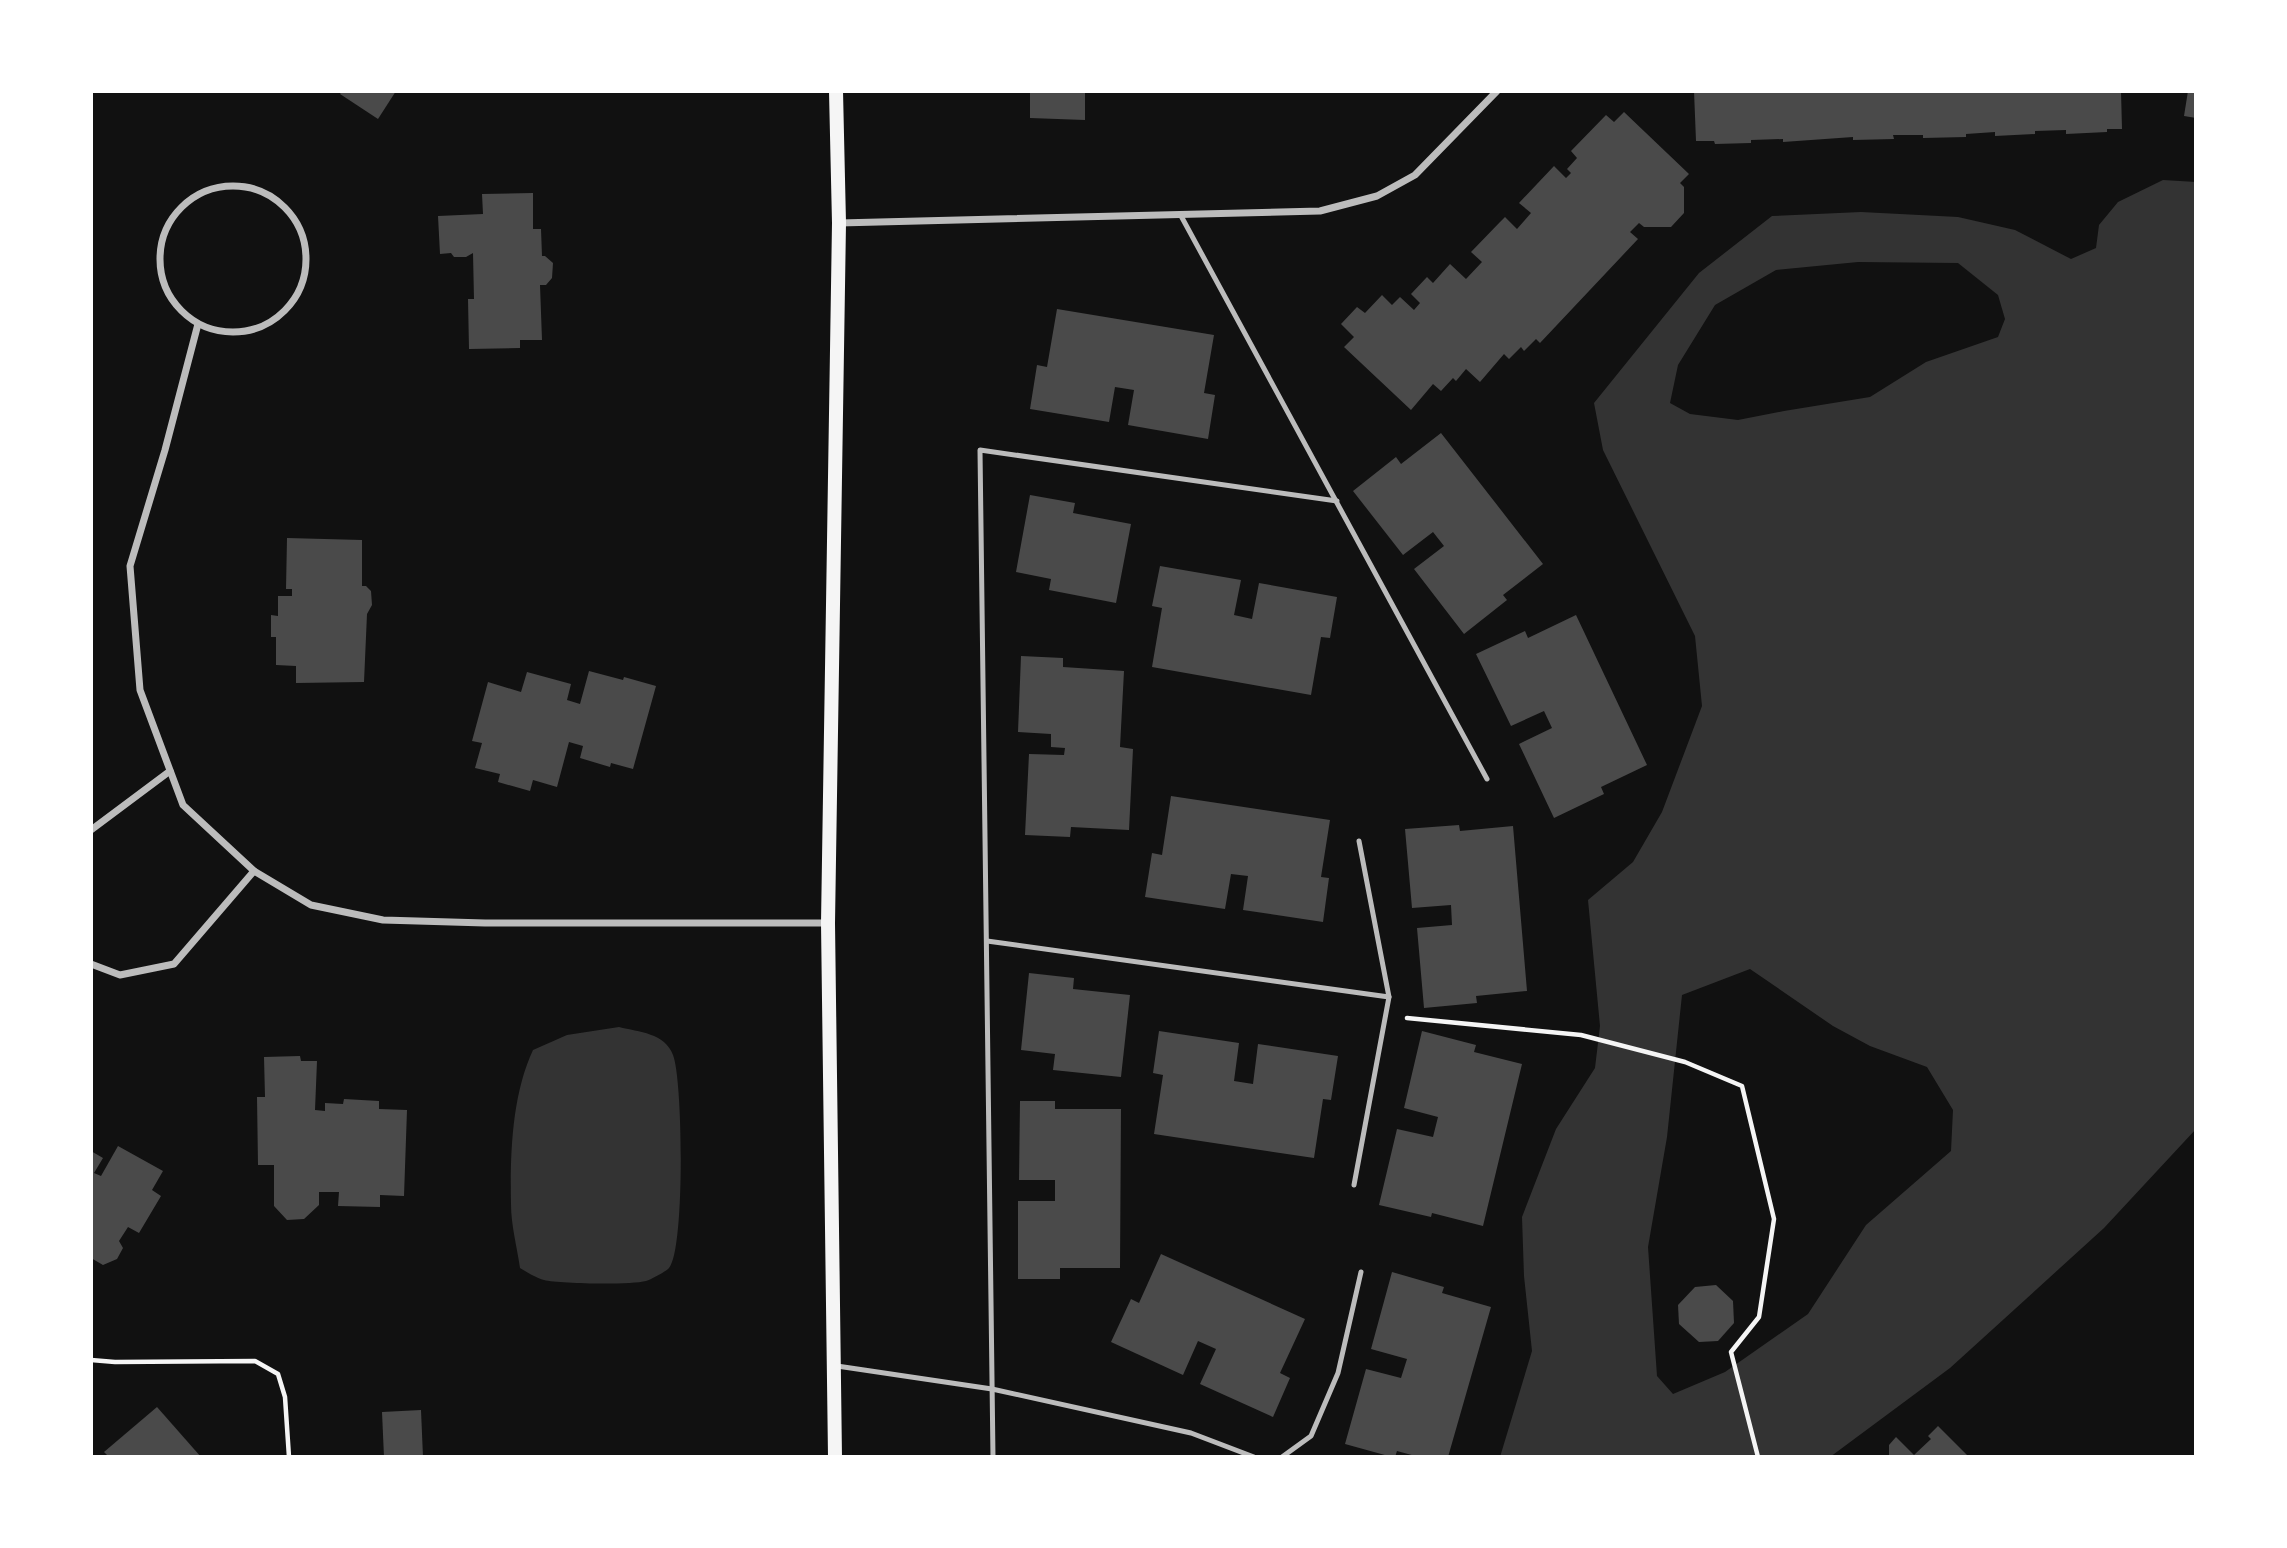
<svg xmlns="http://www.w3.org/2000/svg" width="2287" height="1548" viewBox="0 0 2287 1548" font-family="Arial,sans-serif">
<rect width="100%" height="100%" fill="#111"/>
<g fill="#333" fill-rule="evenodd">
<path d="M 2163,180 L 2196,182 L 2196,1129 L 2104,1228 L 1950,1368 L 1830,1457 L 1500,1457 L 1532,1351 L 1524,1276 L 1522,1217 L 1556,1129 L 1595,1068 L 1600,1026 L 1588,900 L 1633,862 L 1662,812 L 1702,706 L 1695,636 L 1603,450 L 1594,403 L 1699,273 L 1772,216 L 1861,212 L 1958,217 L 2015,230 L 2071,259 L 2096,248 L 2099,225 L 2118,202 ZM 1858,262 L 1958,263 L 1998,295 L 2005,319 L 1998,337 L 1926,362 L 1870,397 L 1784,411 L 1738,420 L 1690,414 L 1670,403 L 1678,365 L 1715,305 L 1776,270 ZM 1750,969 L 1833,1026 L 1870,1046 L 1927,1067 L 1953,1110 L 1951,1151 L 1866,1225 L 1808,1314 L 1725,1372 L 1673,1394 L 1657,1376 L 1648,1247 L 1667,1137 L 1682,995 Z"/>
<path d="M 619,1027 C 639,1032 665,1033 673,1055 C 683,1080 685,1250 669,1268 C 665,1272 652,1279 646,1281 C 631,1285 560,1284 544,1280 C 536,1278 527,1272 520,1268 C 517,1247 511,1225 511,1204 C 510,1153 512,1095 533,1050 L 567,1035 Z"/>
</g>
<g fill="#4a4a4a">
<polygon points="342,91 396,91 378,119 340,94"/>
<polygon points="1030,91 1085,91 1085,120 1030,118"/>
<polygon points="1694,91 2121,91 2122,129 2107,129 2107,132 2066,134 2066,130 2035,131 2035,134 1995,136 1995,132 1966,134 1966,137 1923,138 1923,135 1893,135 1894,139 1853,140 1853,137 1783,142 1783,139 1751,140 1751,143 1715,144 1714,141 1696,141"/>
<polygon points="2188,91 2196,91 2196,118 2184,116"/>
<polygon points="1624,112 1689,174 1680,183 1684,187 1684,213 1671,227 1644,227 1639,223 1630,232 1638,239 1540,343 1536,339 1524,351 1521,347 1509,359 1504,354 1480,382 1466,369 1456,381 1453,378 1441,391 1433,384 1411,410 1344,347 1354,337 1341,324 1357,307 1365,313 1382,295 1392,305 1400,297 1414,310 1420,303 1411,294 1427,277 1433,283 1450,264 1466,279 1482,262 1471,252 1500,222 1505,217 1517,229 1531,213 1519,203 1554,166 1566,178 1571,173 1567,169 1577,158 1571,151 1606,115 1614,122"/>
<polygon points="533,193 533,229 541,229 542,256 545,256 553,263 552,278 546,285 540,285 542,340 520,340 520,348 469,349 468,299 474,299 473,253 466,257 454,257 451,253 440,254 438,216 483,214 482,194"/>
<polygon points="1057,309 1214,335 1204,393 1215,395 1208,439 1128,425 1134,390 1115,387 1109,422 1030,409 1037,365 1047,367"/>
<polygon points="1441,433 1543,564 1503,595 1507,600 1464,634 1414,569 1444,546 1433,532 1403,555 1353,491 1396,457 1401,464"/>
<polygon points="1030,495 1075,503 1073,513 1131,524 1116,603 1049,590 1051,579 1016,572"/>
<polygon points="287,538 362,540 362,586 366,586 371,591 372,605 367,614 364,682 296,683 296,666 276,665 276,637 271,637 271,615 278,616 278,596 292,596 292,589 286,589"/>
<polygon points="1160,566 1241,580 1234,615 1252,619 1259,583 1337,597 1330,638 1321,637 1311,695 1152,667 1162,608 1152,606"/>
<polygon points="1576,615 1647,765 1601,787 1604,794 1554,818 1519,744 1552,728 1544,711 1511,726 1476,654 1525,631 1528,638"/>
<polygon points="1021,656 1063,658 1063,667 1124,671 1120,747 1133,749 1129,830 1071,827 1070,837 1025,835 1029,754 1064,755 1065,748 1051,747 1051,734 1018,732"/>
<polygon points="589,671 623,680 624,677 656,686 633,769 611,763 610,767 580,758 583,746 569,742 557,787 533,780 530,791 498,782 500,774 475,768 482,743 472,741 488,682 521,692 527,672 571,684 567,700 580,704"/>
<polygon points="1171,796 1330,820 1321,877 1329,878 1323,922 1243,910 1248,876 1231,874 1225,909 1145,897 1152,853 1162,855"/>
<polygon points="1459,825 1460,831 1513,826 1527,991 1476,996 1477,1003 1424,1008 1417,928 1452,925 1451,905 1412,908 1405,829"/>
<polygon points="1029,973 1074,978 1073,989 1130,995 1121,1077 1053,1070 1055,1054 1021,1050"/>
<polygon points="1159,1031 1239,1043 1234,1081 1253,1084 1258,1044 1338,1056 1331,1100 1323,1099 1314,1158 1154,1134 1163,1075 1153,1073"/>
<polygon points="1422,1031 1476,1045 1474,1052 1522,1064 1483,1226 1432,1213 1431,1217 1379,1205 1397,1129 1433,1137 1438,1117 1404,1108"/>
<polygon points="300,1056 301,1061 317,1061 315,1110 325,1111 325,1103 343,1104 344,1099 379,1101 379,1109 407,1110 404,1196 380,1195 380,1207 338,1206 339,1192 319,1192 319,1205 304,1219 287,1220 274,1206 274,1165 258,1165 257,1097 265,1097 264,1057"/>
<polygon points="1020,1101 1055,1101 1055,1109 1121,1109 1120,1268 1060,1268 1060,1279 1018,1279 1018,1201 1055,1201 1055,1180 1019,1180"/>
<polygon points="118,1146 163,1171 152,1190 161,1196 139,1233 128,1227 119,1241 123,1248 117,1259 103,1265 91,1258 91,1151 103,1158 94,1173 101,1176"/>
<polygon points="1161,1254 1305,1319 1280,1373 1290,1378 1273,1417 1200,1384 1216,1349 1198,1341 1183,1375 1111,1342 1131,1299 1139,1303"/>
<polygon points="1392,1272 1444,1287 1442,1293 1491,1307 1448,1457 1419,1457 1397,1451 1395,1457 1392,1457 1345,1444 1366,1369 1401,1378 1407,1359 1371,1349"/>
<polygon points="1716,1285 1733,1301 1734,1323 1718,1341 1699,1342 1679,1324 1678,1305 1695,1287"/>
<polygon points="157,1407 201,1457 109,1457 104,1452"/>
<polygon points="421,1410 423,1457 384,1457 382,1412"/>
<polygon points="1938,1426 1969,1457 1889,1457 1889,1445 1896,1437 1914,1455 1931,1439 1928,1436"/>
</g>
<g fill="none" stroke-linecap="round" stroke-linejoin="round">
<g stroke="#f5f5f5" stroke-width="4.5">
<polyline points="1407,1018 1581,1035 1685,1062 1742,1086 1774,1219 1759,1317 1731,1352 1758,1457"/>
<polyline points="91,1360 115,1362 255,1361 278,1374 285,1397 289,1457"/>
</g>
<g stroke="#bcbcbc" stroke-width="5">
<polyline points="1180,214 1487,779"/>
<polyline points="987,941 1389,997"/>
<polyline points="1354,1185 1389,997 1359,841"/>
<polyline points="837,1366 992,1389 1191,1433 1254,1457"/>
<polyline points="993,1457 980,450 1337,501"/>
<polyline points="1282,1457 1311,1436 1338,1373 1361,1272"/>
</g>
<g stroke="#bcbcbc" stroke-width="7">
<circle cx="233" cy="259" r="73"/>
<polyline points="839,223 1320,211 1377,196 1415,175 1497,91"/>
<polyline points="198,324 165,450 130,566 140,690 183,805 254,871 311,905 383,920 485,923 827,923"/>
<polyline points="91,830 170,771"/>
<polyline points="91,964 120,975 174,964 254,871"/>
</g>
<polyline stroke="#f5f5f5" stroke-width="14" points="835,1457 828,923 839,223 836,91"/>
</g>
<rect width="2287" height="1548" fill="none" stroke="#ffffff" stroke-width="186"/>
</svg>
